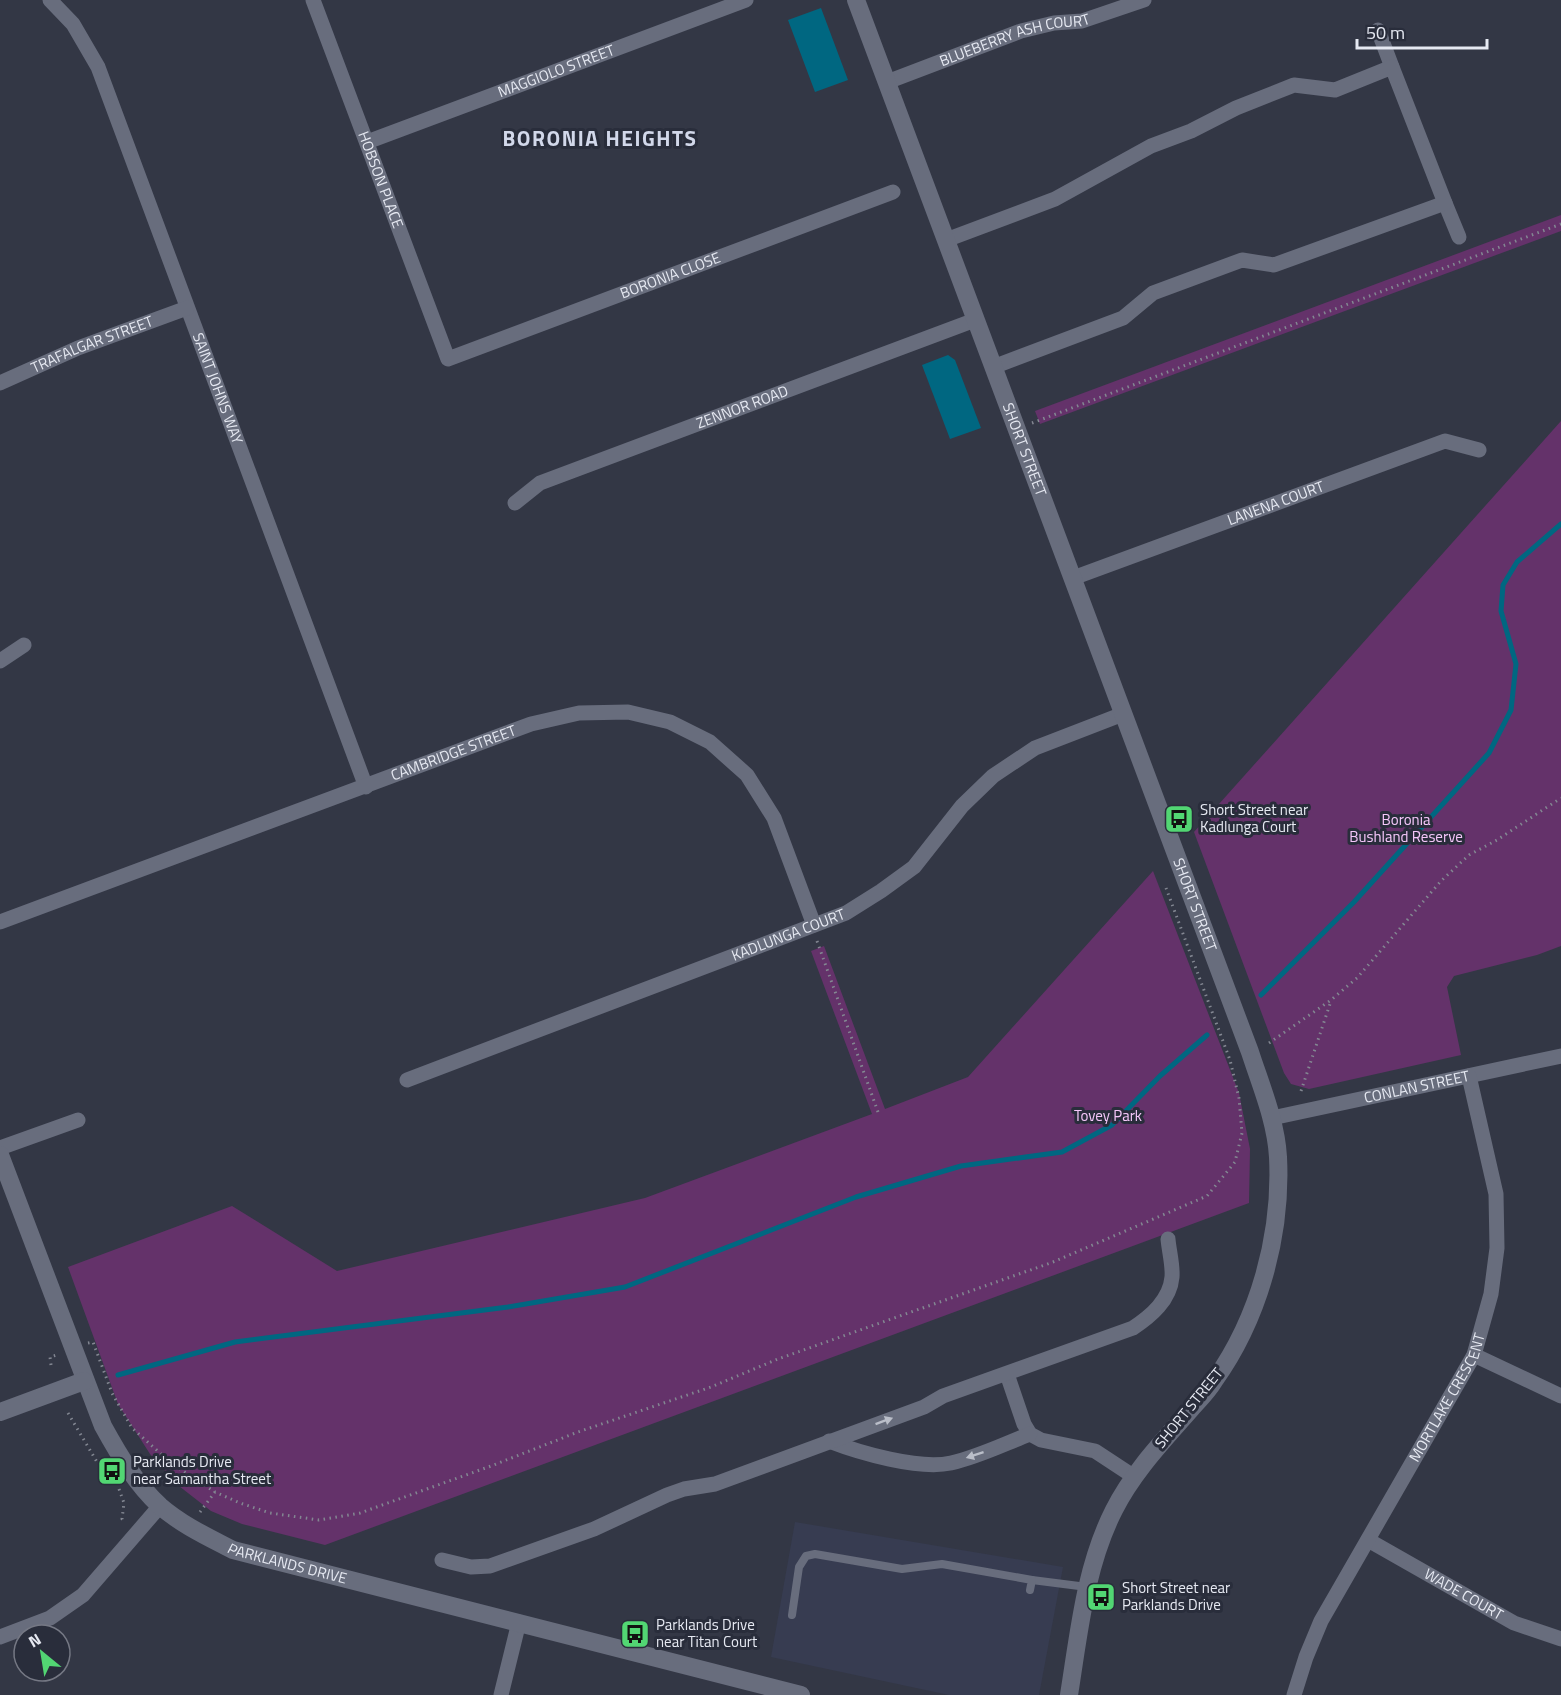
<svg xmlns="http://www.w3.org/2000/svg" width="1561" height="1695" viewBox="0 0 1561 1695" font-family="'Titillium Web',sans-serif">
<rect width="100%" height="100%" fill="#333745"/>
<polygon fill="#373c51" points="795,1522 1063,1567 1039,1695 949,1695 771,1657"/>
<g fill="#64326a">
<polygon points="1561,215 1561,231 1040,424 1035,411"/>
<polygon points="1561,421 1561,946 1537,955 1454,976 1447,987 1461,1055 1309,1089 1291,1084 1284,1073 1194,832"/>
<polygon points="1153,871 1239,1093 1250,1149 1249,1203 325,1545 242,1524 211,1511 179,1486 150,1454 118,1404 68,1267 232,1206 337,1271 645,1198 872,1114 811,951 824,946 885,1109 968,1077"/>
</g>
<g fill="#006781">
<polygon points="821,8 848,80 815,92 788,20"/>
<polygon points="948,355 955,360 981,428 950,439 922,365"/>
</g>
<g fill="none" stroke-linecap="round" stroke-linejoin="round">
<g stroke="#006781" stroke-width="5">
<polyline points="1261,995 1354,902 1489,753 1511,710 1516,664 1501,611 1503,585 1517,562 1561,524"/>
<polyline points="118,1375 235,1342 508,1307 625,1287 856,1197 961,1166 1062,1152 1112,1125 1160,1076 1207,1035"/>
</g>
<g stroke="#838792" stroke-width="3" stroke-dasharray="1.5 4.5" stroke-linecap="butt">
<polyline points="1032,423 1561,224"/>
<polyline points="817,941 878,1112"/>
<polyline points="1269,1043 1331,1000 1357,978 1441,881 1469,855 1497,840 1561,798"/>
<polyline points="1301,1091 1331,1001"/>
<polyline points="88,1343 93,1342 112,1393 132,1428 171,1463 215,1492 240,1503 270,1513 319,1520 360,1513 491,1466 578,1432 711,1387 778,1359 1053,1262 1207,1196 1235,1162 1242,1133 1239,1098 1230,1060 1166,888"/>
<polyline points="51,1365 50,1357 57,1355"/>
<polyline points="68,1413 97,1462 114,1481"/>
<polyline points="119,1489 124,1503 122,1519 125,1522"/>
<polyline points="200,1512 215,1492"/>
</g>
<g stroke="#686d7d" stroke-width="8">
<polyline points="1032,1580 1087,1587"/>
<polyline points="792,1615 799,1567 806,1556 815,1554 902,1569 942,1564 1032,1580 1030,1590"/>
</g>
<g stroke="#686d7d" stroke-width="15">
<path id="s1" d="M 50,0 L 73,24 L 98,67 L 366,787"/>
<path id="s2" d="M 313,0 L 448,359 L 893,192"/>
<polyline points="1378,30 1392,67"/>
<path id="s3" d="M 887,82 L 1021,31 L 1054,23 L 1082,21 L 1144,0"/>
<path id="s4" d="M 367,142 L 746,0"/>
<polyline points="1445,203 1459,237"/>
<polyline points="946,240 1055,199 1151,146 1191,131 1236,108 1294,85 1335,90 1392,67 1445,203 1274,265 1242,260 1153,293 1123,318 993,367"/>
<path id="s5" d="M 0,383 L 78,348 L 187,308"/>
<path id="s6" d="M 515,503 L 540,483 L 975,320"/>
<path id="s7" d="M 1073,578 L 1445,441 L 1479,450"/>
<polyline points="0,661 24,645"/>
<path id="s8" d="M 0,922 L 531,724 L 579,713 L 628,712 L 670,722 L 710,742 L 747,775 L 774,818 L 814,925"/>
<path id="s9" d="M 407,1080 L 846,913 L 881,891 L 914,867 L 962,806 L 993,776 L 1035,748 L 1123,714"/>
<path id="s10" d="M 1272,1118 L 1561,1056"/>
<polyline points="0,1148 78,1120"/>
<polyline points="1474,1355 1561,1396"/>
<polyline points="1007,1374 1024,1424 1030,1434 1041,1440 1095,1451 1133,1476"/>
<path d="M 829,1441 C 860,1453 919,1470 951,1463 C 978,1457 1004,1444 1030,1434"/>
<path id="s11" d="M 1368,1540 L 1514,1623 L 1561,1639"/>
<path d="M 442,1560 L 471,1567 L 490,1566 L 594,1529 L 667,1495 L 684,1489 L 715,1484 L 924,1407 L 943,1396 L 1133,1328 C 1151,1316 1170,1300 1172,1277 C 1173,1265 1169,1251 1168,1239"/>
<polyline points="0,1637 50,1618 83,1595 160,1506"/>
<polyline points="501,1695 519,1622"/>
<path id="s12" d="M 1294,1695 L 1306,1657 L 1321,1621 L 1474,1355 L 1491,1294 L 1497,1248 L 1496,1194 L 1469,1076"/>
</g>
<g stroke="#686d7d" stroke-width="18">
<path id="s13" d="M 856,0 L 1250,1052 C 1261,1086 1276,1121 1278,1157 C 1282,1235 1259,1318 1214,1381 C 1208,1391 1199,1400 1191,1409 C 1163,1441 1133,1472 1114,1510 C 1085,1567 1079,1633 1069,1695"/>
<path id="s14" d="M 0,1155 L 103,1426 C 119,1455 136,1484 160,1506 C 182,1525 208,1537 233,1550 L 801,1695"/>
<polyline points="0,1412 84,1381"/>
</g>
</g>
<defs><path id="oneway-solid" d="M-6-.8H1V-3.2L6.5 0L1 3.2V.8H-6Z" transform="scale(1.5)"/></defs>
<g fill="#babec9">
<use href="#oneway-solid" transform="translate(884 1421) rotate(-20)"/>
<use href="#oneway-solid" transform="translate(975 1455) rotate(162)"/>
</g>
<defs>
<g id="bus-square" transform="scale(1.5)"><rect x="-9" y="-9" width="18" height="18" rx="4" fill="#52d673" stroke="#292d3b"/><path d="M-5-6H5V4H4V6H2V4H-2V6H-4V4H-5ZM-3.5-4V0h7V-4ZM-3.5 1.2v1.5H-2V1.2ZM2 1.2v1.5H3.5V1.2Z" fill="#111"/></g>
</defs>
<g fill-rule="evenodd">
<use href="#bus-square" x="1179" y="819"/>
<use href="#bus-square" x="112" y="1471"/>
<use href="#bus-square" x="1101" y="1597"/>
<use href="#bus-square" x="635" y="1634"/>
</g>
<g text-anchor="middle" stroke-width="6" stroke-linejoin="round" paint-order="stroke">
<g font-size="15" fill="#e6e9f2" stroke="#292d3b">
<text dy="5" stroke="none"><textPath href="#s3" startOffset="135">BLUEBERRY ASH COURT</textPath></text>
<text dy="5" stroke="none"><textPath href="#s4" startOffset="202">MAGGIOLO STREET</textPath></text>
<text dy="5" stroke="none"><textPath href="#s2" startOffset="192">HOBSON PLACE</textPath></text>
<text dy="5" stroke="none"><textPath href="#s2" startOffset="621">BORONIA CLOSE</textPath></text>
<text dy="5" stroke="none"><textPath href="#s5" startOffset="100">TRAFALGAR STREET</textPath></text>
<text dy="5" stroke="none"><textPath href="#s1" startOffset="426">SAINT JOHNS WAY</textPath></text>
<text dy="5" stroke="none"><textPath href="#s6" startOffset="248">ZENNOR ROAD</textPath></text>
<text dy="5" stroke="none"><textPath href="#s13" startOffset="480">SHORT STREET</textPath></text>
<text dy="5" stroke="none"><textPath href="#s7" startOffset="216">LANENA COURT</textPath></text>
<text dy="5" stroke="none"><textPath href="#s8" startOffset="484">CAMBRIDGE STREET</textPath></text>
<text dy="5" stroke="none"><textPath href="#s13" startOffset="966">SHORT STREET</textPath></text>
<text dy="5" stroke="none"><textPath href="#s9" startOffset="408">KADLUNGA COURT</textPath></text>
<text dy="5" stroke="none"><textPath href="#s10" startOffset="148">CONLAN STREET</textPath></text>
<text dy="5" stroke="none"><textPath href="#s12" startOffset="336">MORTLAKE CRESCENT</textPath></text>
<text transform="translate(1189 1408) rotate(-51)" y="5">SHORT STREET</text>
<text dy="5" stroke="none"><textPath href="#s14" startOffset="530">PARKLANDS DRIVE</textPath></text>
<text dy="5" stroke="none"><textPath href="#s11" startOffset="110">WADE COURT</textPath></text>
</g>
<g font-size="15" fill="#e6e9f2" stroke="#292d3b" text-anchor="start">
<text x="1200" y="815">Short Street near<tspan x="1200" dy="17">Kadlunga Court</tspan></text>
<text x="133" y="1467">Parklands Drive<tspan x="133" dy="17">near Samantha Street</tspan></text>
<text x="1122" y="1593">Short Street near<tspan x="1122" dy="17">Parklands Drive</tspan></text>
<text x="656" y="1630">Parklands Drive<tspan x="656" dy="17">near Titan Court</tspan></text>
</g>
<g font-size="15" fill="#f6c7fb" stroke="#292d3b">
<text x="1406" y="825">Boronia<tspan x="1406" dy="17">Bushland Reserve</tspan></text>
<text x="1108" y="1121">Tovey Park</text>
</g>
<g font-size="21" font-weight="bold" letter-spacing="1.5" fill="#d2d8ea" stroke="#292d3b">
<text x="600" y="146">BORONIA HEIGHTS</text>
</g>
</g>
<g transform="translate(42 1653) rotate(330)"><circle r="28" fill="#292d3b" stroke="#757884" stroke-width="1.5"/>
<path d="M0-4.5L10 22L0 15L-10 22Z" fill="#52d673"/>
<text y="-9" font-size="16" font-weight="bold" text-anchor="middle" fill="#e6e9f2">N</text>
</g>
<path d="M1357 39v9h130v-9" fill="none" stroke="#e6e9f2" stroke-width="3"/>
<text x="1366" y="39" font-size="18" fill="#e6e9f2" stroke="#292d3b" stroke-width="4.5" paint-order="stroke">50 m</text>
</svg>
